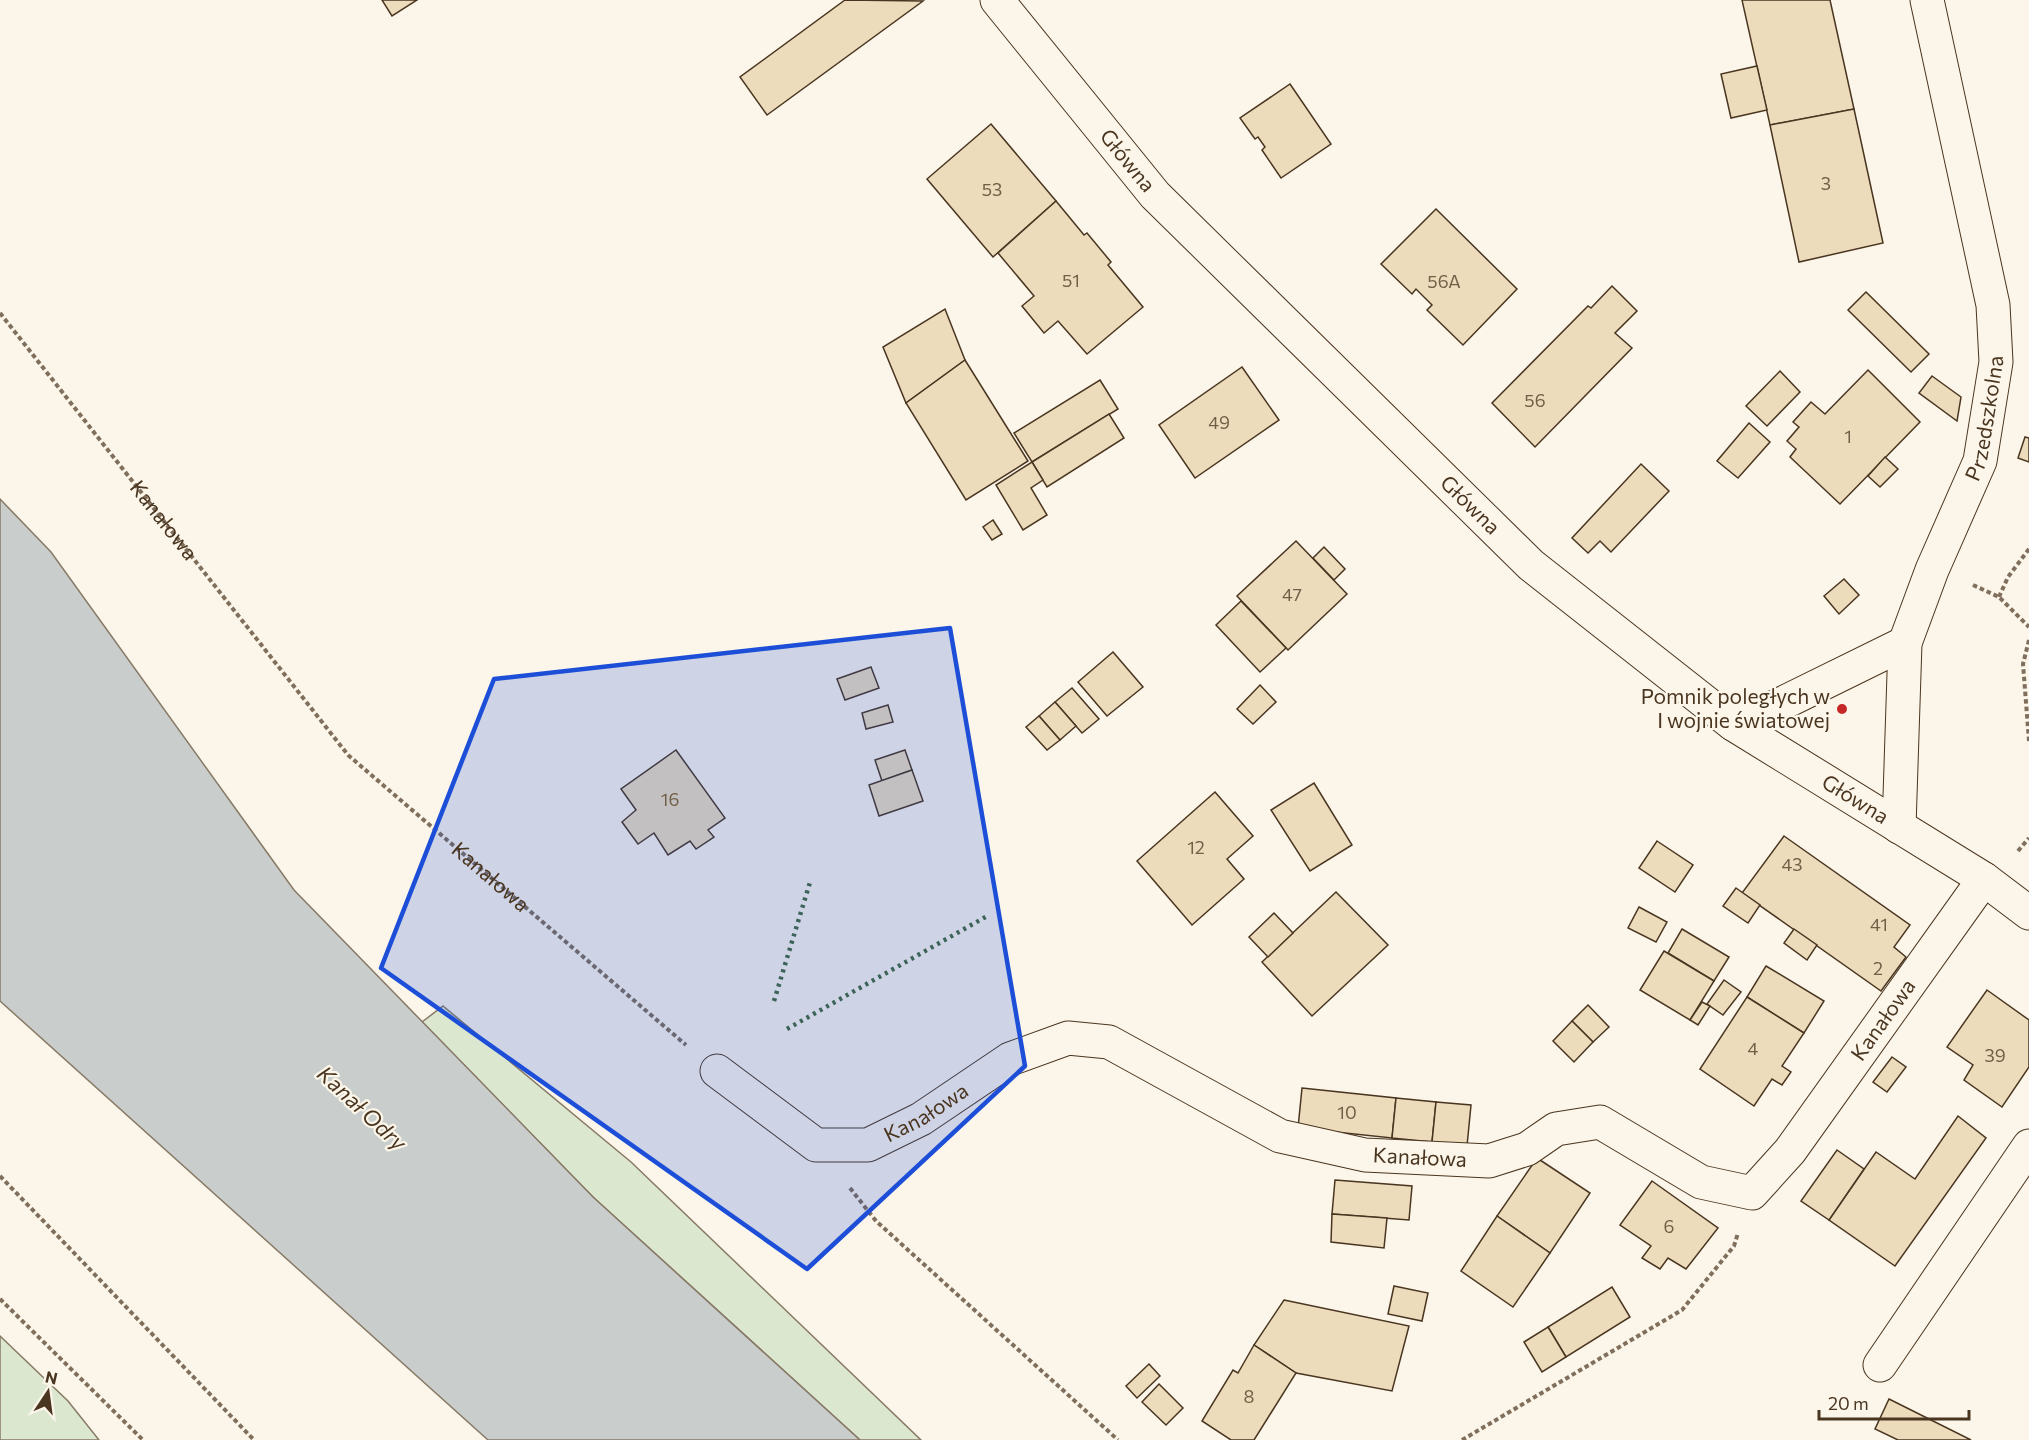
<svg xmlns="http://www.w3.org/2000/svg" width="2029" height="1440" viewBox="0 0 2029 1440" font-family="Commissioner,sans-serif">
<rect width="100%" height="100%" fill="#fbf6e9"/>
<g fill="#dce7d0" stroke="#887966" stroke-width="1.5">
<polygon points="443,1006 631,1162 921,1440 860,1440 593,1197 422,1022"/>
<polygon points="0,1336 68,1401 99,1440 0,1440"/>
</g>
<polygon fill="#c9cecd" stroke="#887966" stroke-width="1.5" points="0,499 51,552 294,890 593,1197 860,1440 488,1440 0,1001"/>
<g fill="#ecdcbc" stroke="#4a3520" stroke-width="1.5">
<polygon points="382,0 417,0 392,16"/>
<polygon points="845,0 923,1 767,115 740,77"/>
<polygon points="1742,0 1830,0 1854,109 1770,125"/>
<polygon points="1757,66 1767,110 1731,118 1721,74"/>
<polygon points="1290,84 1331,144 1281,178 1262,150 1265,147 1258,137 1255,139 1240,118"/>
<polygon points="1854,109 1883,243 1799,262 1770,125"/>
<polygon points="991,124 1056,201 993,257 927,179"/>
<polygon points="1056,201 1084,235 1087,233 1111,262 1108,265 1143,307 1087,354 1058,321 1044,333 1022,306 1034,296 998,253"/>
<polygon points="1436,209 1517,289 1463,345 1427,310 1432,305 1416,289 1412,294 1381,264"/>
<polygon points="1612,286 1637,311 1615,333 1632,348 1535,447 1492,403 1588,306 1591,308"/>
<polygon points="1866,292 1929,354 1911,372 1848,310"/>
<polygon points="945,309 965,360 906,403 883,347"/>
<polygon points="965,360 1028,461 966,500 906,403"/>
<polygon points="1242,367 1279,420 1195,478 1159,425"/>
<polygon points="1868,370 1920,422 1840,504 1790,457 1796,449 1787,441 1799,427 1793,422 1811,402 1825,414"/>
<polygon points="1780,371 1800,392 1767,426 1746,406"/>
<polygon points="1932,376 1961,397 1957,421 1919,393"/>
<polygon points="1100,380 1118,409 1032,462 1014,433"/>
<polygon points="1109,414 1124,438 1047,487 1032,462"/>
<polygon points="1749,423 1770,442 1738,478 1717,461"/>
<polygon points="2025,437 2029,438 2029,462 2018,458"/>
<polygon points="1885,457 1898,469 1880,487 1868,476"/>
<polygon points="1032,462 1043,480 1031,488 1047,515 1023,530 996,485"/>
<polygon points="1641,464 1669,491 1611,552 1600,541 1588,553 1572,538"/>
<polygon points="993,520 1002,534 992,540 983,527"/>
<polygon points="1296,541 1347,594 1288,650 1237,596"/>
<polygon points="1324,547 1345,569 1334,580 1313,558"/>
<polygon points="1844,579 1859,595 1839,614 1824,596"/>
<polygon points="1241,601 1286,648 1260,672 1216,625"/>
<polygon points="1113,652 1143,687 1107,716 1078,682"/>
<polygon points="871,667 879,688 845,700 837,679"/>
<polygon points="1260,685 1276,702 1253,724 1237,709"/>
<polygon points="1072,688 1099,719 1082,733 1055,702"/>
<polygon points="1055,702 1076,726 1060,740 1039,716"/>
<polygon points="888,705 893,722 866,729 862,713"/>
<polygon points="1039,716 1060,740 1047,750 1026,727"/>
<polygon points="676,750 725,818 708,830 714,837 696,849 690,841 668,855 654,833 638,844 622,822 636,810 621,789"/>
<polygon points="905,750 912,770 882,781 875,760"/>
<polygon points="912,770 923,801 879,816 869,785"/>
<polygon points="1314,783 1352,845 1310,871 1271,810"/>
<polygon points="1215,792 1253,836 1227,859 1244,879 1192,925 1137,861"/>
<polygon points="1784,836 1910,925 1894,947 1906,957 1881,991 1742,893"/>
<polygon points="1657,841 1693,865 1675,892 1639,868"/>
<polygon points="1736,888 1760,905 1748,923 1723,906"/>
<polygon points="1336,892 1388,945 1312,1016 1262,962"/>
<polygon points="1639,907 1667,922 1656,942 1628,928"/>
<polygon points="1274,913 1293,933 1268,957 1249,937"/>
<polygon points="1682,929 1729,957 1714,981 1668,953"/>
<polygon points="1794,929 1817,945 1807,960 1784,943"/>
<polygon points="1664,951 1714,981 1690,1020 1640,990"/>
<polygon points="1766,966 1824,1001 1804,1033 1747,997"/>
<polygon points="1724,980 1741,992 1723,1015 1707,1004"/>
<polygon points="1987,990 2029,1020 2029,1067 2002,1107 1964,1080 1973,1065 1947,1047"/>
<polygon points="1747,997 1804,1033 1782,1066 1791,1072 1782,1085 1772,1079 1754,1106 1700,1069"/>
<polygon points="1702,1002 1710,1006 1698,1025 1690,1020"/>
<polygon points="1588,1005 1609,1027 1593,1042 1572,1021"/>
<polygon points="1572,1021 1593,1042 1574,1062 1553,1041"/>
<polygon points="1892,1057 1906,1067 1887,1092 1873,1082"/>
<polygon points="1302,1088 1396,1098 1392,1138 1298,1128"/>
<polygon points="1396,1098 1436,1102 1432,1142 1392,1138"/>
<polygon points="1436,1102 1471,1105 1467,1146 1432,1142"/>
<polygon points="1958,1116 1986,1138 1895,1266 1829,1220 1876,1152 1915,1179"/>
<polygon points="1837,1150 1864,1169 1829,1220 1801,1201"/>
<polygon points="1537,1158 1590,1193 1550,1253 1497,1216"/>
<polygon points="1335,1180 1412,1186 1409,1220 1332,1214"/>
<polygon points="1652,1181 1718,1228 1686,1269 1668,1258 1660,1269 1642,1258 1651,1246 1620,1225"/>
<polygon points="1332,1214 1387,1218 1384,1248 1331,1242"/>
<polygon points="1497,1216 1550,1253 1513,1307 1461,1271"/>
<polygon points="1394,1286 1428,1293 1422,1321 1388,1314"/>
<polygon points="1612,1287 1630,1317 1566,1357 1548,1327"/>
<polygon points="1284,1300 1409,1326 1392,1391 1296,1373 1254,1345"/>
<polygon points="1548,1327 1566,1357 1542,1372 1524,1342"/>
<polygon points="1254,1345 1296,1373 1254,1440 1231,1440 1202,1421 1233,1370 1238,1373"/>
<polygon points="1149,1364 1160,1376 1137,1398 1126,1386"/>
<polygon points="1159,1384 1183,1408 1166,1425 1142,1402"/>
<polygon points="1889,1399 1971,1440 1898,1440 1875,1429"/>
</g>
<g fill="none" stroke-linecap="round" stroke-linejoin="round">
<g stroke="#4a3520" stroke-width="35">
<g id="minor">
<path id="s2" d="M 997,0 L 1155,195 L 1531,565 L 1733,724 L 1984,879 L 2029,913"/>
<polyline points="1733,724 1777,706 1905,643"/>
<path id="s3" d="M 1899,827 L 1905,643 L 1932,570 L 1980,461 L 1996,362 L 1993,305 L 1927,0"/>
<path id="s4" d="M 717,1071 L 816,1145 L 868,1145 L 921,1119 L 1010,1059 L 1068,1038 L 1109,1042 L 1280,1136 L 1365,1155 L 1489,1161 L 1527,1149 L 1556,1129 L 1600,1122 L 1701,1182 L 1752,1193 L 1790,1151 L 1984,879"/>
<polyline points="1880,1365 2029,1146"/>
</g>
</g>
<g stroke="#7f6f5c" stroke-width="4" stroke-dasharray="4.5 3" stroke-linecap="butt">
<path id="s1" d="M 0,313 L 348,755 L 686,1045"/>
<polyline points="1973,585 1999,597 2029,627"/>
<polyline points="1999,597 2008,577 2029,549"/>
<polyline points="2029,640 2023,664 2029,741"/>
<polyline points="2018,851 2029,838"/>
<polyline points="0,1176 254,1440"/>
<polyline points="850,1188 876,1221 1118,1440"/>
<polyline points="0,1299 143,1440"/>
<polyline points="1462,1440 1682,1310 1734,1246 1738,1233"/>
</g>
<use href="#minor" stroke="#fbf6e9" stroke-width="33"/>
<g stroke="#436837" stroke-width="4.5" stroke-dasharray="3 4.5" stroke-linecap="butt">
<polyline points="774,1001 811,879"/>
<polyline points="787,1029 989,915"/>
</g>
</g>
<path fill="#1d4ed8" fill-opacity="0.2" stroke="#1d4ed8" stroke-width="4.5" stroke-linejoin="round" d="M 950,628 L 1025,1066 L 807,1269 L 381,968 L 494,679 Z"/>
<circle fill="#c62828" stroke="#fbf6e9" stroke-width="2" cx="1842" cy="709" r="6"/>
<g text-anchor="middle" stroke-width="4.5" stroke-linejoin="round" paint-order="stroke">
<g font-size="18" fill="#725f47">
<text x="1826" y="190">3</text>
<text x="992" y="196">53</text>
<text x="1071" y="287">51</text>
<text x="1444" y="288">56A</text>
<text x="1535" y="407">56</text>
<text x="1219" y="429">49</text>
<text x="1848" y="443">1</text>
<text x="1292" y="601">47</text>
<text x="670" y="806">16</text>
<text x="1196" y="854">12</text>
<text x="1792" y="871">43</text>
<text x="1879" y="931">41</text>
<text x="1878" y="975">2</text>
<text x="1753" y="1055">4</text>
<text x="1995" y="1062">39</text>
<text x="1347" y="1119">10</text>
<text x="1669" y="1233">6</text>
<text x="1249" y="1403">8</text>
</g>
<g font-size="21" fill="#4a3520" stroke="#fbf6e9">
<text dy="7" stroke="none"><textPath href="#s2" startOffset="207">Główna</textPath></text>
<text dy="7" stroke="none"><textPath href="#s3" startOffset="424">Przedszkolna</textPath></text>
<text dy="7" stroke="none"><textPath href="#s2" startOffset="693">Główna</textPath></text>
<text dy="7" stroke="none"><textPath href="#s1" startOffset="264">Kanałowa</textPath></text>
<text dy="7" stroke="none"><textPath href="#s2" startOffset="1179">Główna</textPath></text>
<text dy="7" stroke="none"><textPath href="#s1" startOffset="750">Kanałowa</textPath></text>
<text dy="7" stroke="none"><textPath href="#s4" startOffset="1358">Kanałowa</textPath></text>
<text dy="7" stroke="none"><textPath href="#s4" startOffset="242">Kanałowa</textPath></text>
<text dy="7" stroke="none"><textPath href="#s4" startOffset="782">Kanałowa</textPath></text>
</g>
<g font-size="21" fill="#4a3520" stroke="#fbf6e9" text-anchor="end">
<text x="1830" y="704">Pomnik poległych w<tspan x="1830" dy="24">I wojnie światowej</tspan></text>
</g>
<g font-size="22" font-style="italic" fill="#4a3520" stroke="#fbf6e9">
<text transform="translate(362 1108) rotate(43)" y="8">Kanał Odry</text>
</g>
</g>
<g transform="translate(48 1392) rotate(13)" stroke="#fbf6e9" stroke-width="4.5" paint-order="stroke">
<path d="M0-4.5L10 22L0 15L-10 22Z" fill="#4a3520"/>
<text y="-9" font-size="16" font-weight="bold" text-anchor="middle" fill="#4a3520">N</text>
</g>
<path d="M1819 1410v9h150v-9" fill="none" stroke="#4a3520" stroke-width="3"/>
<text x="1828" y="1410" font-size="18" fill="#4a3520" stroke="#fbf6e9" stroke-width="4.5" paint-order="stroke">20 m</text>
</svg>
